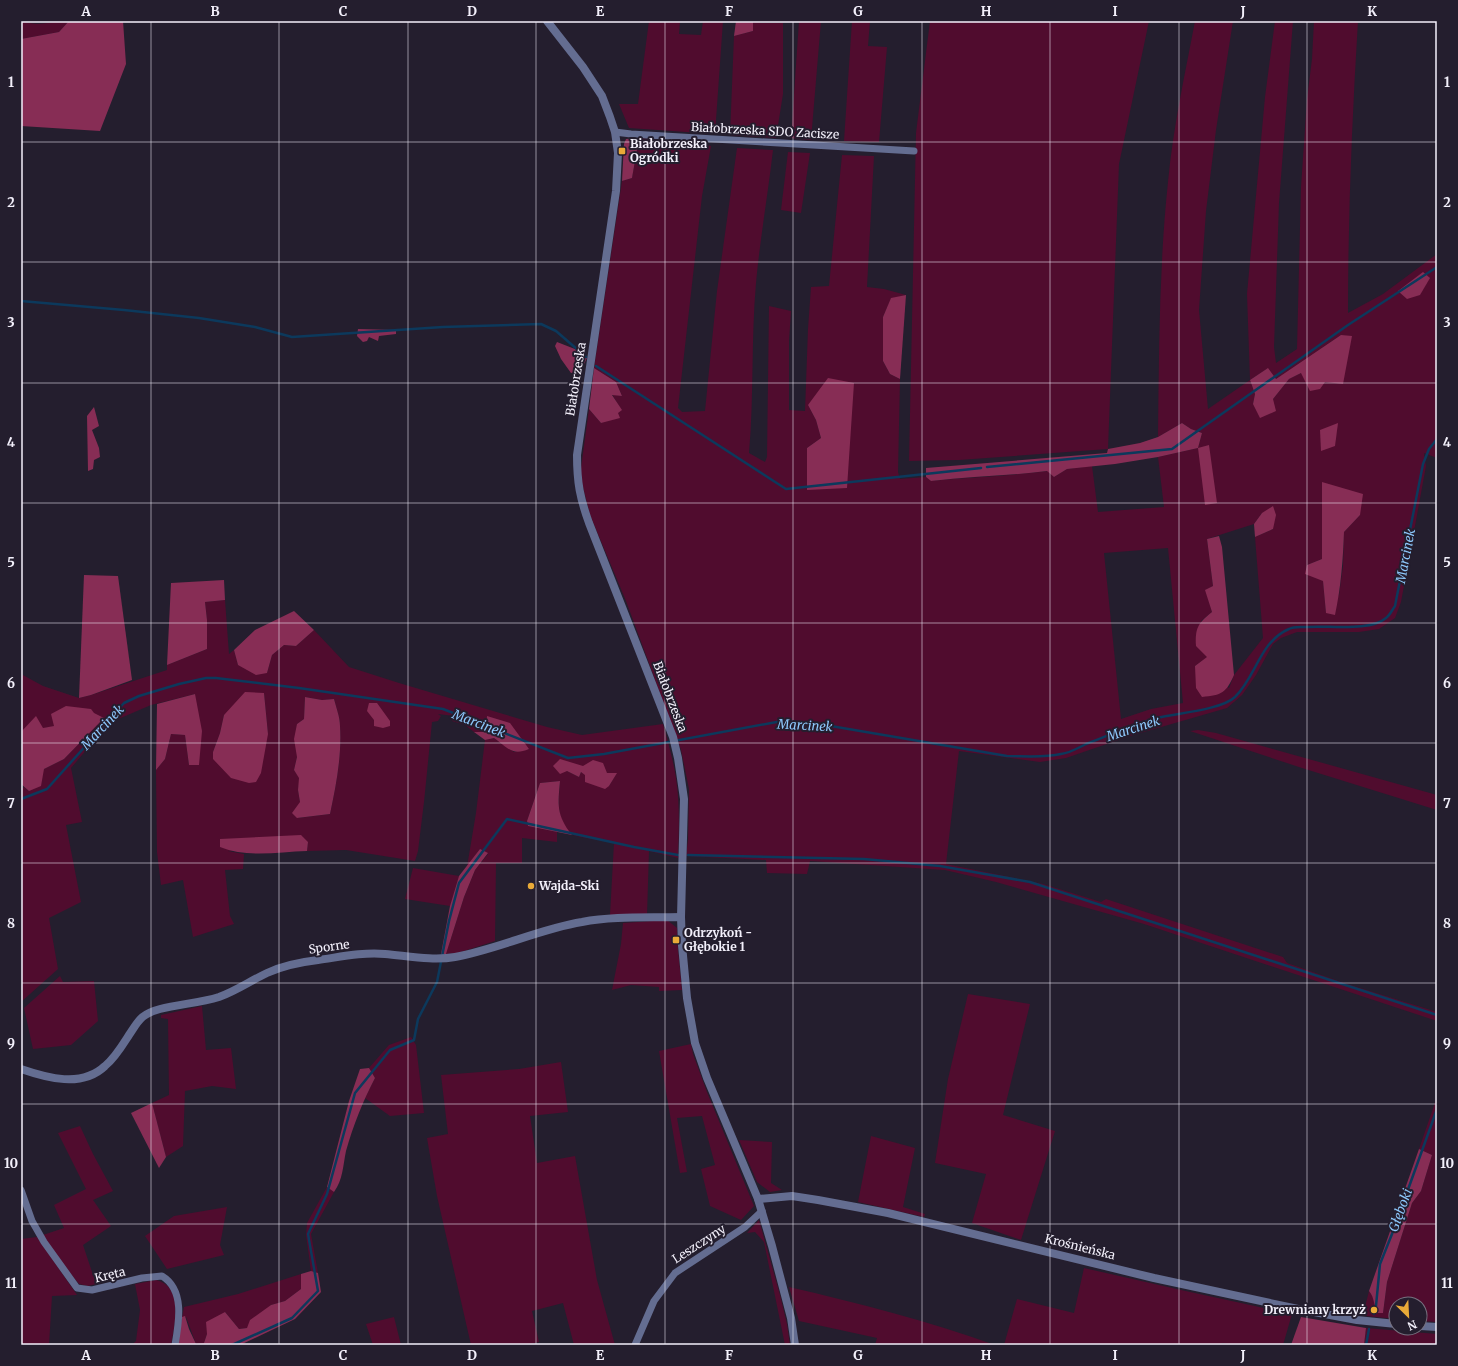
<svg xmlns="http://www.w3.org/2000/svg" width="1458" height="1366" viewBox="0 0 1458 1366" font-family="Merriweather,serif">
<rect width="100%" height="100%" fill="#241e2e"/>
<g fill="#500c2e" fill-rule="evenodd">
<path d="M 21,21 C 39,27 51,21 69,21 L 59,32 L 21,39 Z"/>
<polygon points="649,21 680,21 679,34 701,35 703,21 723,21 715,134 629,128 619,104 638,104"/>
<polygon points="753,21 760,21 760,23 783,23 783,94 776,138 730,135 734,36 753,31"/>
<polygon points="799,21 821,21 811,140 791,138"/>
<polygon points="852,21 870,21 868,46 887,47 879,142 844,141"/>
<polygon points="930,21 1149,21 1119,164 1108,449 959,460 909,461 916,133"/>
<path d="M 1195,21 L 1233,21 L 1216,130 L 1206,211 L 1199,310 L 1208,409 L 1250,380 L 1247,294 L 1265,97 L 1275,21 L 1293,21 L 1279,203 L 1274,347 L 1276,363 L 1297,349 L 1301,187 L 1307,99 L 1312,59 L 1314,21 L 1358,21 C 1352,118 1348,216 1348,313 L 1383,294 L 1437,254 L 1437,458 L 1424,453 L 1426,466 L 1401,602 L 1395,618 L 1379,629 L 1359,632 L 1297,632 L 1281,638 L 1273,644 L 1256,675 L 1242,695 L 1227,708 L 1130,736 L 1066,758 L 1040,762 L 959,751 L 946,864 L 1043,884 L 1101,902 L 1106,899 L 1283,957 L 1287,963 L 1344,983 L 1437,1012 L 1437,1021 L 1144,924 L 996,882 L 945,870 L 810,861 L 807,874 L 767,873 L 766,860 L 686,856 L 688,840 L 689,789 L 681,750 L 626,601 L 590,515 L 580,475 L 589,409 L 601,423 L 621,410 L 612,394 L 622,396 L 616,382 L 594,368 L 622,181 L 632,178 L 639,138 L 711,146 L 702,196 L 678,408 L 682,412 L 705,411 L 717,291 L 737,148 L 773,150 C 768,194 760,239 756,283 C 751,339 754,396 749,453 L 765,462 L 767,457 L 769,306 L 791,311 L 789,341 L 789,410 L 805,411 L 808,329 L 811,287 L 829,286 L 842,155 L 874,156 L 867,287 L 884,289 L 906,295 L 891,299 L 883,317 L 883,361 L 890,374 L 900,379 L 898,472 L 900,479 L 926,477 L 931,481 C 970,477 1009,476 1048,471 L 1054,477 L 1067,469 L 1092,466 L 1098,512 L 1164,507 L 1158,457 L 1198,448 L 1202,433 L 1191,429 L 1182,423 L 1158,437 C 1159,352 1159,267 1168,182 C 1173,128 1185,74 1195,21 ZM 1341,335 L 1301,373 L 1289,379 L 1273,399 L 1253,404 L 1255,394 L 1250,380 L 1267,369 L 1276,379 ZM 854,383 L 807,490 L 807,448 L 821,438 L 816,420 L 808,405 ZM 1322,482 L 1360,515 L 1344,532 L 1343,566 L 1339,595 L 1326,612 L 1323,581 L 1307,565 L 1322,559 ZM 1262,513 L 1273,529 L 1255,537 L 1263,638 L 1234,675 L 1229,688 L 1195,666 L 1208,657 L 1201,621 L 1212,612 L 1206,590 L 1213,586 L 1207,539 L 1254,524 ZM 1168,548 L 1183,703 L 1151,709 L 1121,719 L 1104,553 Z"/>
<polygon points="788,152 810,153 801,213 781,210"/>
<path d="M 225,600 L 229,654 L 234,650 L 238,665 L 267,673 L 272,655 L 284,645 L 296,646 L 314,630 L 349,667 L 399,683 L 547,727 L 582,735 L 663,724 C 668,742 673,759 676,778 C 680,804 679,831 678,858 L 649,851 L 647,915 L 610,915 L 614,843 C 606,841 576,837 571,834 C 555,821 559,798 560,781 L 540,783 L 527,821 L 528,826 L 557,832 L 557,842 L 522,838 L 522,863 L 496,863 L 495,941 L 458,953 L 446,954 L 464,897 L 475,870 L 488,854 L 480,849 L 467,867 L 476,813 L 485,740 L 494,738 L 514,752 L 529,749 L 525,745 L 487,727 L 486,732 L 474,732 L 465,725 L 452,721 L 454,716 L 438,714 L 441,716 L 438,721 L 432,722 L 424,802 L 418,851 L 415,861 L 346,850 L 307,851 L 308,842 L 228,851 L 244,854 L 243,869 L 225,870 L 230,916 L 234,924 L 193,937 L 183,880 L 161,885 L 157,852 L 156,770 L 165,759 L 171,734 L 185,735 L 189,765 L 195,694 L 151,705 L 109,723 L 71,768 L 82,822 L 66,825 L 81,902 L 49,918 L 58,969 L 21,1002 L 21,789 L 24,787 L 29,791 L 44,769 L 64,759 L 104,718 L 21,732 L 21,674 L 43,686 L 79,698 L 91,695 L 167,670 L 167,665 L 207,649 L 207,620 L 205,602 ZM 264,693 L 268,734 L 213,752 L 220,733 L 224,715 ZM 305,697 L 322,700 L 334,699 C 336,707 340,717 340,726 C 342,755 336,786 330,814 L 298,818 L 300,802 L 298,790 L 300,778 L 294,770 L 297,757 L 297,724 L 304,719 ZM 583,766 L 607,773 L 616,774 L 609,786 L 581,772 L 579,777 L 567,771 Z"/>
<polygon points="1198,730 1216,733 1437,795 1437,810 1302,768 1190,731"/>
<polygon points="413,868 459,876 450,906 405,899"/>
<polygon points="667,920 677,928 678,949 682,990 659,991 659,987 631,985 612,990 621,944 623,923"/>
<polygon points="60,976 63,982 94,981 98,1021 71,1045 33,1049 24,1008"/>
<polygon points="968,994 1030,1004 1003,1115 1055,1131 1021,1240 972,1223 986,1174 935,1163 948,1079"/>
<polygon points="202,1006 206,1050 231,1048 236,1089 212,1086 185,1091 183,1146 166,1157 152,1103 169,1095 168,1019 161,1018 161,1015"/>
<polygon points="411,1037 416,1045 424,1113 390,1116 365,1098 375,1078 369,1068 389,1045"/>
<polygon points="691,1044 693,1054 707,1092 754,1206 741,1220 710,1206 701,1169 715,1165 702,1116 677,1118 687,1172 680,1173 659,1051"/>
<polygon points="561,1062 568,1112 530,1116 537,1163 575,1156 597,1280 615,1345 574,1345 563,1303 532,1311 539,1342 526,1345 471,1345 437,1196 427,1138 448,1134 441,1075 519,1069"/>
<polygon points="1437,1097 1437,1322 1420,1321 1420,1304 1396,1304 1396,1319 1366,1316 1363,1315 1369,1291 1383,1313 1387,1282 1412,1203 1421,1191 1432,1155 1419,1149"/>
<polygon points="80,1126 93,1154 113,1191 93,1200 111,1226 83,1245 96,1284 88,1286 79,1284 59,1259 43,1235 64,1228 54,1205 86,1189 58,1133"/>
<polygon points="871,1136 915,1148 903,1207 925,1214 924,1217 858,1202"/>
<polygon points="739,1140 772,1142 771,1183 782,1190 770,1192 757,1182"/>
<polygon points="327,1187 334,1192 311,1234 318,1273 311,1271 306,1235 307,1223"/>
<polygon points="227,1207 220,1245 224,1255 167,1269 145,1236 174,1216"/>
<polygon points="759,1220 780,1295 787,1324 790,1345 785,1345 764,1242 755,1232 747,1233"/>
<polygon points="37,1237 77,1295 52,1296 49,1345 21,1345 21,1239"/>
<polygon points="1084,1268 1181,1290 1292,1314 1283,1345 1232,1345 1222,1343 1221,1345 1004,1345 1017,1299 1074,1313"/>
<polygon points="301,1274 301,1289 285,1301 271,1305 247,1328 239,1329 225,1312 207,1334 204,1343 196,1344 186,1317 182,1317 184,1307 238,1294"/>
<path d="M 156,1280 C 184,1286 175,1325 171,1345 L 132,1345 L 136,1341 L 140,1310 L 135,1284 Z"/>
<path d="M 789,1287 C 858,1303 928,1321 995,1345 L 875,1345 L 877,1338 L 799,1321 Z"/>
<polygon points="394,1317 401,1345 373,1345 366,1324"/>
<polygon points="1366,1328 1437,1334 1437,1345 1364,1345"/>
</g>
<g fill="#872d55">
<polygon points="69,21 123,21 126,64 100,131 21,126 21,39 59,32"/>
<polygon points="736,21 753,21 753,31 734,36"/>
<polygon points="639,138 632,178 622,181 624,144 626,139"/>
<polygon points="1423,272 1430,278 1420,295 1407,299 1398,291"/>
<polygon points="906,295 900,379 890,374 883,361 883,317 891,298"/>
<polygon points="358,329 396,330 396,334 379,336 378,341 369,337 367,341 363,342 357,336"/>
<polygon points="1341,335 1352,336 1343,384 1325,382 1320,389 1310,391 1301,373 1289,379 1273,399 1276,411 1260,418 1253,404 1255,394 1250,380 1268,368 1276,379"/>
<polygon points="557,342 580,351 587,358 582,368 583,371 571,373 561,359 555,346"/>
<polygon points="594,368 616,382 622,396 612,395 622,410 618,413 620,418 601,423 589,409"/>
<polygon points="828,378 854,383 847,488 807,490 807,448 821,438 816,420 808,405"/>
<polygon points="94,407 99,426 92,430 99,448 100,457 94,460 93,469 88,471 87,416"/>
<path d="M 1182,423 L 1191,429 L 1202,433 L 1198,448 L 1209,445 L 1217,503 L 1205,505 L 1198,448 L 1158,457 L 1115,464 L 1067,469 L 1054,477 L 1047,471 C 1009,476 970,476 931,481 L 926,477 L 926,468 L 1107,453 L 1108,449 L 1140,443 L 1158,437 Z"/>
<polygon points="1338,423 1335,446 1321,451 1320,430"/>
<path d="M 1322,482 L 1363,494 L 1360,515 L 1344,532 C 1343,560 1341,587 1335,615 L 1326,613 L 1323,581 L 1305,574 L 1307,565 L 1322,559 Z"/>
<polygon points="1273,506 1276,515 1273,529 1255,537 1254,524 1262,513"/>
<path d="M 1219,536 L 1222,547 L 1234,675 C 1226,693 1222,695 1202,697 L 1196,688 L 1195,666 L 1207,657 L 1196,646 C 1195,628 1198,623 1212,612 L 1205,590 L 1213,586 L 1207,539 Z"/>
<polygon points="84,575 118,576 132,680 91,695 79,698"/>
<polygon points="224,580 225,600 205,602 207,620 207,649 167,665 171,583"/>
<polygon points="294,611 314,630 296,646 284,645 272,655 267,673 256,675 238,665 234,650 255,630"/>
<polygon points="245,692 264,693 268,734 261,773 256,782 249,783 231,778 213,759 213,752 220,733 224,715"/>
<polygon points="195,694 202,731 199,765 189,765 185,735 171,734 165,759 156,770 157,704"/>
<path d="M 305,697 L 322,700 L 334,699 C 336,707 340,717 340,726 C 342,755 336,786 330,814 L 297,818 L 292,813 L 300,802 L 298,790 L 299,778 L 294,770 L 297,757 L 294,739 L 297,724 L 304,719 Z"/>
<polygon points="369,703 377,703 390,721 390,726 383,728 374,726 374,720 367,711"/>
<polygon points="66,706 91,709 94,713 104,718 64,759 44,769 41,786 29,791 21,784 21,732 36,716 43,728 54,726 51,714"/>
<path d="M 487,716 L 510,723 L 529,749 C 512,756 508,748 494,738 L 485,740 L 474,732 L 486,732 Z"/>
<polygon points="560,759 583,766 593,760 603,763 607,773 617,773 609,786 605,789 585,782 585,775 581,772 579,777 567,771 560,774 553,766"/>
<path d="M 560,781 C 558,804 556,815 572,835 L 528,826 L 527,821 L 540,783 Z"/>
<path d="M 301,835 L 308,842 L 307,851 C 278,852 247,858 220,847 L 220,839 Z"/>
<polygon points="480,849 488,853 475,870 464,897 446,954 441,954 450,906 459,876"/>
<path d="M 369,1068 L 375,1078 C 363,1101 353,1126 346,1151 C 343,1165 343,1180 334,1192 L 327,1187 L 349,1101 L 360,1069 Z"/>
<polygon points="152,1103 166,1157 159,1168 131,1113"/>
<path d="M 1419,1149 L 1432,1155 L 1421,1191 L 1412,1203 L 1387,1282 L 1383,1313 L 1378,1313 C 1373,1305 1375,1298 1369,1291 Z"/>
<polygon points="311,1271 318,1273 321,1292 295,1319 240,1345 177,1345 182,1317 185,1316 189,1329 196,1344 204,1343 207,1334 206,1322 225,1312 239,1329 247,1328 250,1320 271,1305 285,1301 301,1289 301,1274"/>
<polygon points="1301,1317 1366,1328 1364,1345 1291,1345"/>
</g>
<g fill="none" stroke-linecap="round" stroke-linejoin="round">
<g stroke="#0c395c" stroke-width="2.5">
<polyline points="21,301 124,310 199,318 255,327 292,337 443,327 541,324 556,331 586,357"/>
<polyline points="596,366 786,489 981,468"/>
<polyline points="987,467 1172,449 1348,325 1437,267"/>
<path d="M 21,799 L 47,789 L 124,703 L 139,696 L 179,684 L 206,678 L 216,678 L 299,688 L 443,709 L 568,758 L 604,754 L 782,721 L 819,724 L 1007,756 C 1024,756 1044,758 1061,754 C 1070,753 1078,748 1086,744 C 1110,735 1133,724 1157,718 C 1177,713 1221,710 1235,697 C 1256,677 1260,641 1289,629 C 1294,626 1301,627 1306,627 C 1328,625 1370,632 1386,618 C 1390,615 1392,610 1395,606 L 1423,464 L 1429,449 L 1437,439"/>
<polyline points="688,855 864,859 940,866 1030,882 1437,1015"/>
<polyline points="1374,1314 1376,1306 1380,1264 1392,1234 1437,1109"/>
<polyline points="232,1345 292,1318 318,1291 308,1234 327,1194 355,1093 390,1050 414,1040 418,1019 437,982 449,921 459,883 507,819 634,847 678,855"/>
<polyline points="1366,1345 1369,1329"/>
</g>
<g stroke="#646d91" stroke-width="7">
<polyline points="615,132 631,134 914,151"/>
<path d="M 21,1190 L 32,1221 L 44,1242 L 77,1288 L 92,1290 L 142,1278 L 162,1276 C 185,1290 179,1322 175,1345"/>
<polyline points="635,1345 654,1301 675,1273 745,1227 762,1211"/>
</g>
<g stroke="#646d91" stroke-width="8">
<path d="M 547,21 L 583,67 L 602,96 L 610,117 L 615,132 L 618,153 L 616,191 L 577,455 C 577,483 580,498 589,523 L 673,737 L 678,758 L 684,799 L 681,917 L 682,945 L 687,998 L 695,1043 L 707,1078 L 758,1199 L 772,1246 L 791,1318 L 795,1345"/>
<path d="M 21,1069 C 47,1078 82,1088 105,1066 C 115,1058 122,1046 129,1035 C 139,1020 141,1014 160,1009 C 179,1004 200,1003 219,997 C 236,991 250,981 267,973 C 282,966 301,962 318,960 C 340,957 362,952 385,954 C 408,956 433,961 455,957 C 499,949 539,929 582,922 C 614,916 648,918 681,917"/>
<polyline points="758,1199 792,1196 818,1200 888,1213 1154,1278 1298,1309 1357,1320 1396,1324"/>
<polyline points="1420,1326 1437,1327"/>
</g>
</g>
<path fill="none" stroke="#f3f0fb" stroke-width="1" stroke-opacity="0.55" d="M 151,21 L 151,1345M 279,21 L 279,1345M 408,21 L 408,1345M 536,21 L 536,1345M 665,21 L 665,1345M 793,21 L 793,1345M 922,21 L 922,1345M 1050,21 L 1050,1345M 1179,21 L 1179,1345M 1307,21 L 1307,1345M 21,142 L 1437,142M 21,262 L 1437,262M 21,383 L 1437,383M 21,503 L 1437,503M 21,623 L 1437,623M 21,743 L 1437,743M 21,863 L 1437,863M 21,983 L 1437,983M 21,1104 L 1437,1104M 21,1224 L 1437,1224"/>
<g fill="#e9aa38" stroke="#241e2e" stroke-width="1.5">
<rect x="618" y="147" width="8" height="8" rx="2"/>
<circle cx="531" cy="886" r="4"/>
<rect x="672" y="936" width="8" height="8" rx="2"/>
<circle cx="1374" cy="1310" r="4"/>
</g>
<g text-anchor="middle" stroke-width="4" stroke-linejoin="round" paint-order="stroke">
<g font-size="12" fill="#f3f0fb" stroke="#241e2e">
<text transform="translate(765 131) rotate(3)" y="4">Białobrzeska SDO Zacisze</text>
<text transform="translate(576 379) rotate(-81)" y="4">Białobrzeska</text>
<text transform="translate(670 697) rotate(69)" y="4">Białobrzeska</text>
<text transform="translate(329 947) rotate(-8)" y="4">Sporne</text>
<text transform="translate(699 1244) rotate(-33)" y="4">Leszczyny</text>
<text transform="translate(1080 1247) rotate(14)" y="4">Krośnieńska</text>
<text transform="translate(110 1275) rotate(-13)" y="4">Kręta</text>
</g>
<g font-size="12" font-weight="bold" fill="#f3f0fb" stroke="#241e2e" text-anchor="start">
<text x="630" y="148">Białobrzeska<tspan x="630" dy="14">Ogródki</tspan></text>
<text x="539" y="890">Wajda-Ski</text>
<text x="684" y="937">Odrzykoń -<tspan x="684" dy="14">Głębokie 1</tspan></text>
<text x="1366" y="1314" text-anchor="end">Drewniany krzyż</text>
</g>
<g font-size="13" font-style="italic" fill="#8dc7fb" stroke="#241e2e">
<text transform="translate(1405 556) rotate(-79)" y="5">Marcinek</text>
<text transform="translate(479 723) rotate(21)" y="5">Marcinek</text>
<text transform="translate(805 725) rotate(3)" y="5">Marcinek</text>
<text transform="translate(102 727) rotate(-47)" y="5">Marcinek</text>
<text transform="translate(1133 728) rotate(-18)" y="5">Marcinek</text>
<text transform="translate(1400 1210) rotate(-70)" y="5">Głęboki</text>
</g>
</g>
<rect width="1458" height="1366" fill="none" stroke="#241e2e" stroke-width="44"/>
<g transform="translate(1408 1316) rotate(156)"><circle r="19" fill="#241e2e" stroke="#777280"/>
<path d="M0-3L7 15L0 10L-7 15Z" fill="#e9aa38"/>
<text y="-6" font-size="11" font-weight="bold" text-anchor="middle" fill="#f3f0fb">N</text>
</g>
<rect x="22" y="22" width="1414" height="1322" fill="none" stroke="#f3f0fb" stroke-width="1.5"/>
<g font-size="13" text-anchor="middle" font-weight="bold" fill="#f3f0fb">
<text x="86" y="16">A</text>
<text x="215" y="16">B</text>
<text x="343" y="16">C</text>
<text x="472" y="16">D</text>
<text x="600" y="16">E</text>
<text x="729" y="16">F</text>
<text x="858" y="16">G</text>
<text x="986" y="16">H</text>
<text x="1115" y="16">I</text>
<text x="1243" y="16">J</text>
<text x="1372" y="16">K</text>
<text x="11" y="87">1</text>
<text x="1447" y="87">1</text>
<text x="11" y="207">2</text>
<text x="1447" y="207">2</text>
<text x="11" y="327">3</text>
<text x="1447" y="327">3</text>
<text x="11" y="447">4</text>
<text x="1447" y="447">4</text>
<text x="11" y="567">5</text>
<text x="1447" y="567">5</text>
<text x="11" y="688">6</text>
<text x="1447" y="688">6</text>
<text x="11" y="808">7</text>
<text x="1447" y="808">7</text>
<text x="11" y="928">8</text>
<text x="1447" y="928">8</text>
<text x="11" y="1048">9</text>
<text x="1447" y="1048">9</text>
<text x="11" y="1168">10</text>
<text x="1447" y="1168">10</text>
<text x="11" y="1288">11</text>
<text x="1447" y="1288">11</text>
<text x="86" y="1360">A</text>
<text x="215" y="1360">B</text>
<text x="343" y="1360">C</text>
<text x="472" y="1360">D</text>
<text x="600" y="1360">E</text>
<text x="729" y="1360">F</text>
<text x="858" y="1360">G</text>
<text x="986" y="1360">H</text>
<text x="1115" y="1360">I</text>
<text x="1243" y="1360">J</text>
<text x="1372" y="1360">K</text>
</g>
</svg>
